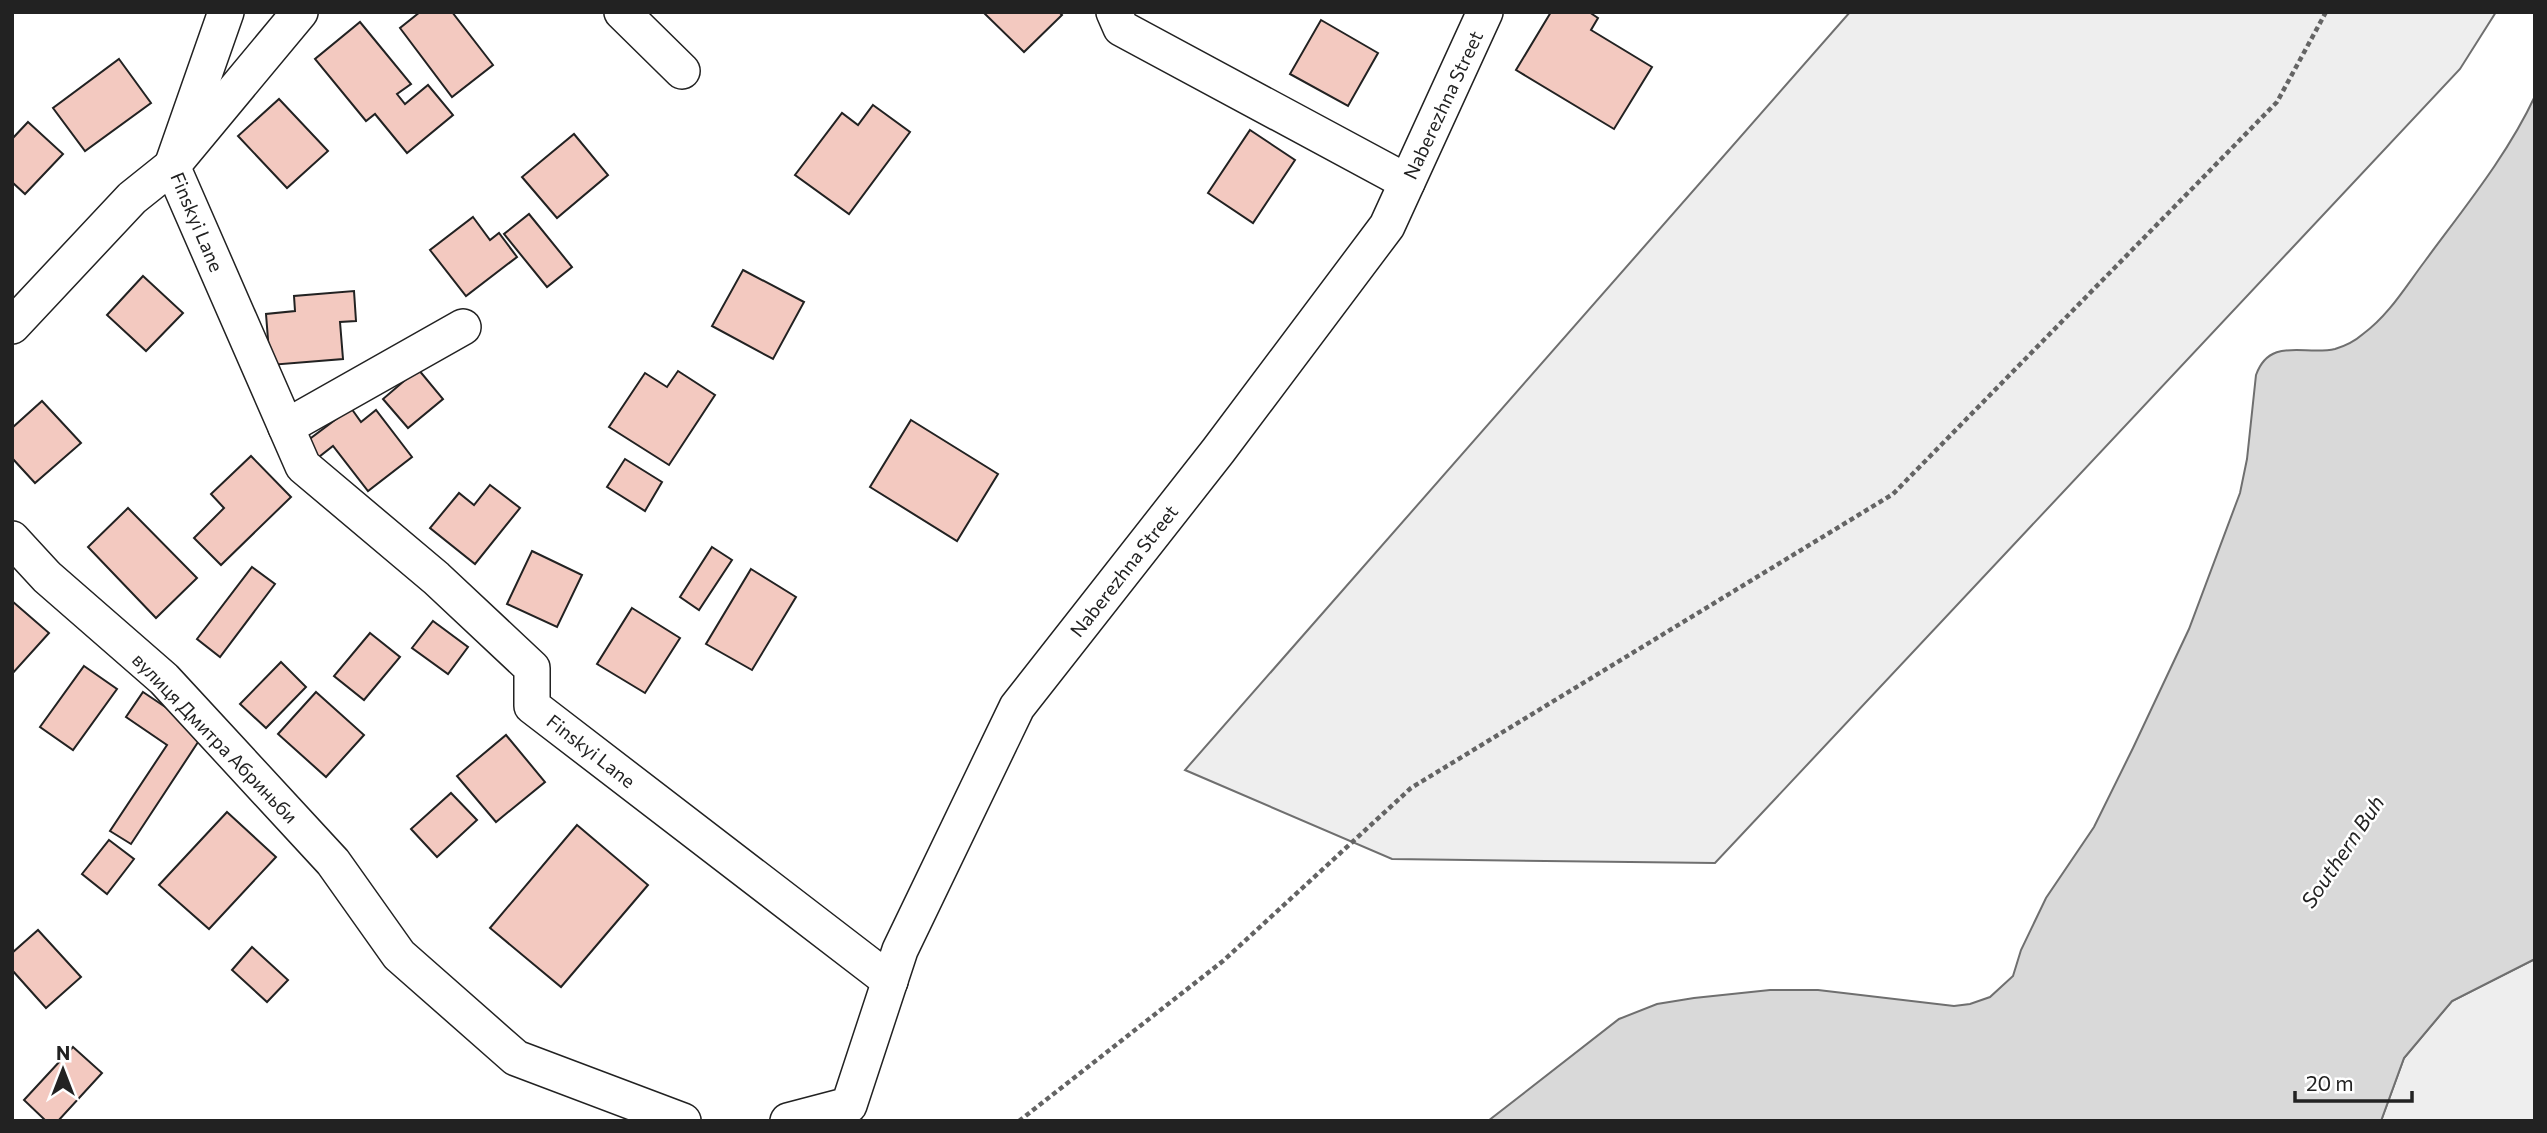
<svg xmlns="http://www.w3.org/2000/svg" width="2547" height="1133" viewBox="0 0 2547 1133" font-family="Commissioner,sans-serif">
<rect width="100%" height="100%" fill="#fff"/>
<g fill="#eee" stroke="#6f6f6f" stroke-width="2">
<polygon points="1850,12 2496,12 2460,69 1715,863 1392,859 1185,770"/>
<polygon points="2535,959 2535,1121 2381,1121 2404,1058 2452,1001"/>
</g>
<path fill="#d9d9d9" stroke="#6f6f6f" stroke-width="2" d="M 2535,96 L 2535,959 L 2452,1001 L 2404,1058 L 2381,1121 L 1488,1121 L 1619,1019 L 1657,1004 L 1694,998 L 1770,990 L 1818,990 L 1954,1006 L 1970,1004 L 1990,997 L 2013,976 L 2021,950 L 2046,898 L 2094,827 L 2133,748 L 2189,629 L 2240,493 L 2247,459 L 2256,375 C 2270,336 2305,356 2335,349 C 2345,346 2355,341 2363,334 C 2389,315 2406,286 2425,261 C 2464,208 2507,156 2535,96 Z"/>
<g fill="#f3c9c0" stroke="#222" stroke-width="2">
<polygon points="420,12 452,12 493,65 452,97 400,28"/>
<polygon points="983,12 1059,12 1062,15 1024,52"/>
<polygon points="1551,12 1589,12 1598,18 1591,30 1652,67 1614,129 1516,70"/>
<polygon points="1321,20 1378,53 1348,106 1290,74"/>
<polygon points="360,22 411,84 397,94 405,104 428,85 453,115 407,153 375,114 366,121 315,59"/>
<polygon points="119,59 151,103 85,151 53,108"/>
<polygon points="279,99 328,151 287,188 238,136"/>
<polygon points="873,105 910,132 849,214 795,175 842,113 858,125"/>
<polygon points="28,122 63,154 25,194 12,182 12,139"/>
<polygon points="1250,130 1295,160 1253,223 1208,193"/>
<polygon points="574,134 608,175 557,218 522,177"/>
<polygon points="529,214 572,267 547,287 504,234"/>
<polygon points="473,217 490,240 499,233 517,257 466,296 430,250"/>
<polygon points="743,270 804,302 773,359 712,326"/>
<polygon points="143,276 183,313 146,351 107,315"/>
<polygon points="354,291 356,321 340,322 343,359 270,365 266,314 295,311 294,296"/>
<polygon points="418,369 443,399 408,428 383,399"/>
<polygon points="678,371 715,395 669,465 609,427 645,373 667,387"/>
<polygon points="42,401 81,443 35,483 12,458 12,428"/>
<polygon points="351,408 361,422 376,410 412,457 368,491 333,446 315,460 303,444"/>
<polygon points="911,420 998,474 957,541 870,487"/>
<polygon points="251,456 291,497 221,565 194,538 224,508 211,494"/>
<polygon points="625,459 662,482 645,511 607,487"/>
<polygon points="490,485 520,508 475,564 430,528 459,493 474,505"/>
<polygon points="128,508 197,578 156,618 88,547"/>
<polygon points="712,547 732,560 699,610 680,597"/>
<polygon points="532,551 582,575 557,627 507,604"/>
<polygon points="252,567 275,584 220,657 197,639"/>
<polygon points="751,569 796,597 752,670 706,644"/>
<polygon points="12,601 49,633 12,674"/>
<polygon points="632,608 680,638 645,693 597,664"/>
<polygon points="433,621 468,647 448,674 412,648"/>
<polygon points="370,633 400,657 364,700 334,676"/>
<polygon points="281,662 306,687 266,728 240,704"/>
<polygon points="84,666 117,689 73,750 40,727"/>
<polygon points="143,692 204,733 131,844 110,831 167,745 126,717"/>
<polygon points="316,692 364,735 326,777 278,734"/>
<polygon points="506,735 545,782 496,822 457,776"/>
<polygon points="451,793 477,820 437,857 411,829"/>
<polygon points="227,812 276,857 209,929 159,885"/>
<polygon points="577,825 648,885 561,987 490,928"/>
<polygon points="109,840 134,859 107,894 82,874"/>
<polygon points="38,930 81,977 46,1008 12,970 12,953"/>
<polygon points="252,947 288,980 267,1002 232,970"/>
<polygon points="73,1047 102,1073 58,1121 46,1121 24,1100"/>
</g>
<g fill="none" stroke-linecap="round" stroke-linejoin="round">
<g stroke="#222" stroke-width="38">
<g id="minor">
<polyline points="226,12 172,166 303,466 436,578 532,668 532,706 890,981"/>
<polyline points="622,12 682,71"/>
<polyline points="1114,12 1121,28 1407,182"/>
<polyline points="12,326 132,198 172,166 300,12"/>
<polyline points="286,427 463,327"/>
<polyline points="12,539 47,577 164,679 333,862 399,955 516,1058 683,1121"/>
<polyline points="788,1121 849,1105 900,950 1017,707 1218,451 1387,226 1485,12"/>
</g>
</g>
<polyline stroke="#646464" stroke-width="4.5" stroke-dasharray="5 3.5" stroke-linecap="butt" points="1019,1121 1223,961 1411,788 1893,494 2277,102 2326,12"/>
<use href="#minor" stroke="#fff" stroke-width="35"/>
</g>
<g text-anchor="middle" stroke-width="5" stroke-linejoin="round" paint-order="stroke">
<g font-size="19" fill="#222" stroke="#fff">
<text transform="translate(1443 105) rotate(-65)" y="7">Naberezhna Street</text>
<text transform="translate(197 222) rotate(67)" y="7">Finskyi Lane</text>
<text transform="translate(1124 571) rotate(-52)" y="7">Naberezhna Street</text>
<text transform="translate(215 738) rotate(46)" y="7">вулиця Дмитра Абриньби</text>
<text transform="translate(591 751) rotate(38)" y="7">Finskyi Lane</text>
</g>
<g font-size="21" font-style="italic" fill="#222" stroke="#fff">
<text transform="translate(2343 852) rotate(-56)" y="7">Southern Buh</text>
</g>
</g>
<rect width="2547" height="1133" fill="none" stroke="#222222" stroke-width="28"/>
<g transform="translate(63 1070)" stroke="#ffffff" stroke-width="5" paint-order="stroke">
<path d="M0-5L12 26L0 18L-12 26Z" fill="#222222"/>
<text y="-10" font-size="19" font-weight="bold" text-anchor="middle" fill="#222222">N</text>
</g>
<path d="M2295 1091v10h117v-10" fill="none" stroke="#222222" stroke-width="3.5"/>
<text x="2306" y="1091" font-size="21" fill="#222222" stroke="#ffffff" stroke-width="5" paint-order="stroke">20 m</text>
</svg>
